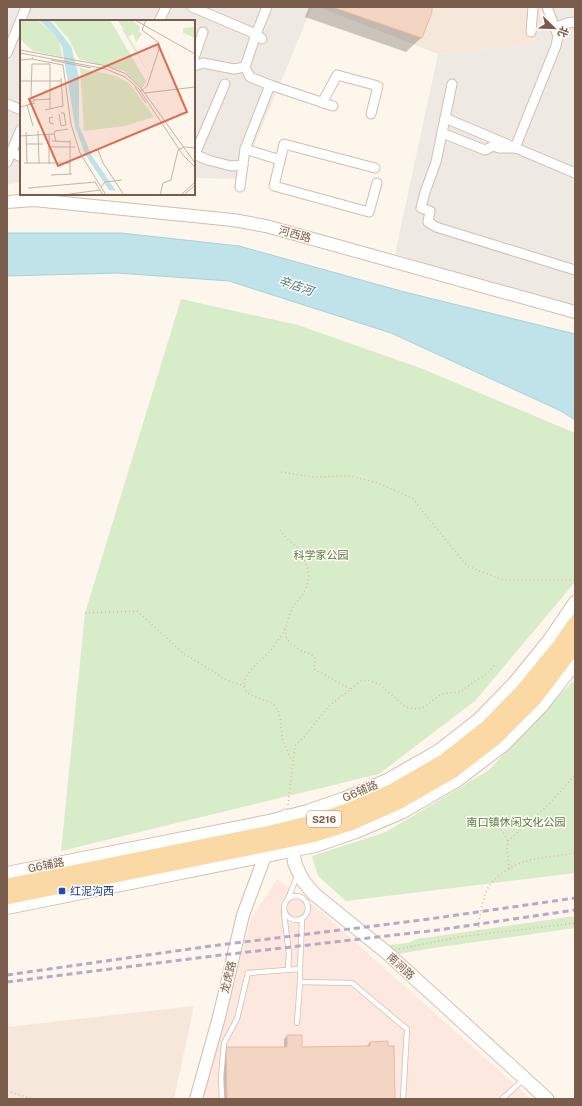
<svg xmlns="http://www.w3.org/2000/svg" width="582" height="1106" viewBox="0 0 582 1106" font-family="'Public Sans','Noto Sans SC',sans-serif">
<rect width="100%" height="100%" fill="#fdf6ec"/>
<g fill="#f5e8da">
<polygon points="319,7 543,7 532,45 438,54"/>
<polygon points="194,1006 174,1099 7,1099 7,1027"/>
</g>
<polygon fill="#fde8e0" points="277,879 318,909 531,1099 202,1099 251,919"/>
<g fill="#efe9e4">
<polygon points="7,7 312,7 240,179 194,178 194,21 21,21 21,182 7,185"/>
<polygon points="543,7 571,7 575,9 575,308 395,254 438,54 532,45"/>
</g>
<g fill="#d8ecc9">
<polygon points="181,299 298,325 423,369 575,433 575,582 476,700 379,774 61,851 85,613"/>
<polygon points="575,679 575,873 346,901 318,876 312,856 386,832 489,770"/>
<polygon points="575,916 575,928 433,948 399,954 389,945 408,943 417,939"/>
</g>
<polygon fill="#bfe3e8" stroke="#a5d3da" points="7,233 121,233 239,246 401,291 575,334 575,420 561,411 391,333 229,281 118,273 7,276"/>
<g fill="#0003">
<polygon points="309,7 431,7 421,38 406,52 305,17"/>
<polygon points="287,1036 301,1048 367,1047 367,1046 370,1042 394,1099 224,1099 224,1052 227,1048 284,1048 284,1039"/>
</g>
<g fill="#f3d5c3" stroke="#e6bba3">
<polygon points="332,7 432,7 432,12 422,38"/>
<polygon points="287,1035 302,1035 302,1047 370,1046 370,1042 388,1041 388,1046 394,1046 395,1099 227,1099 226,1047 287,1047"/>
</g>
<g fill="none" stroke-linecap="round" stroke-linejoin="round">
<g stroke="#d1beb0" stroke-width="6">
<g id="service">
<circle cx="296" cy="908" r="12"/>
<polyline points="288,899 297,876"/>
<polyline points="284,914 289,953 288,969"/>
<polyline points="300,969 302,919"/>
<polyline points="297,1023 300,982"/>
<polyline points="222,1099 221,1077 224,1043 237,1019 248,973 300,969 300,982 352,983 407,1029 403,1099"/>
<polyline points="502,1099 523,1080"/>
</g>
</g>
<g stroke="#d1beb0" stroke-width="11">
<g id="minor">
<polyline points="192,7 256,34 262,39"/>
<polyline points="159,21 166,7"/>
<polyline points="555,28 567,23 575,22"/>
<polyline points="531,32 533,7"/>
<polyline points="7,53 26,7"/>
<polyline points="194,58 203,32"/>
<polyline points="194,66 203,63 234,69 245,67 256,34 267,7"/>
<polyline points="452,84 436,162 425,192 421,208 430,211 428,222 436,227 575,270"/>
<polyline points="270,85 333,106"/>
<polyline points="322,103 337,75 378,86 371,114"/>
<polyline points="7,104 21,110"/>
<polyline points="445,118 575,173"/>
<polyline points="442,133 485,150 493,146 499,148 513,148"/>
<polyline points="515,148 556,46 558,36 555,28 547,7"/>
<polyline points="245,149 280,160"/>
<polyline points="11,152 21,157"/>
<polyline points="194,154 208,160 231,166 243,165"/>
<polyline points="195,154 225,84"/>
<polyline points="7,162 21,129"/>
<polyline points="375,168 284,144 274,186 369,212 377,183"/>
<polyline points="240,187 245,149 270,85 250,77 245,67"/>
</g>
</g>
<g stroke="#d1beb0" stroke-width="14">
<g id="tertiary">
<polyline points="7,202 34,200 233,220 266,226 575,312"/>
<polyline points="7,873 269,821 307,811 345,798 387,780 438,751 479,719 514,683 549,640 575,602"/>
<polyline points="7,908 315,846 356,832 403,812 458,780 504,745 542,706 575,664"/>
<polyline points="196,1099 219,1017 243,915 265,856"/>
</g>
</g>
<g stroke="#d6c0b0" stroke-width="15">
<polyline id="secondary" points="286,816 295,864 303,881 314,894 386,952 547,1099"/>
</g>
<g stroke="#dad1cd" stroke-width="17">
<g id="primary">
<polyline points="7,886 271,833 311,823 350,810 393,791 445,761 487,728 523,691 559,647 575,624"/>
<polyline points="7,897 312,835 353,822 398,802 452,771 496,737 534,699 575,645"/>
</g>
</g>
<g stroke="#d9b8a5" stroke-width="1.5" stroke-dasharray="1 3" stroke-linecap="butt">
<polyline points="281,472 314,477 350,476 378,483 412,498 467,566 503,580 575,580"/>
<polyline points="280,530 287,539 302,551 309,575 307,586 302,596 293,606 285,629 286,637 291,644 302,651 311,654 315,658 314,669 351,689"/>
<polyline points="85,613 137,611 184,654 213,671 224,679 245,686"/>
<path d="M 285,629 C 280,637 275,646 269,652 C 262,660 235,679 247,692 C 254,699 269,699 274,705 C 283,714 280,730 283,741 C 286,748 289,755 292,761"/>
<path d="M 288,805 L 295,746 L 305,736 L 329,706 L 361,681 L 368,680 L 379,684 L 406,707 L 415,709 L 424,707 L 440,695 L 448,693 L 461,692 C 467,686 473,683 480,678 C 486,675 490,670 495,665"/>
<polyline points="499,826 508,841"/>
<polyline points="509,869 507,848 508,841 549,804 575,775"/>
<path d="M 478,935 C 479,920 481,904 487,890 C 492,877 513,865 526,861 C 542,857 559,856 575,853"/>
<polyline points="399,949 459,937 575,923"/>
<polyline points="7,1091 33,1099"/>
</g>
<use href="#service" stroke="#fff" stroke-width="4.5"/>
<use href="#minor" stroke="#fff" stroke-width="9"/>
<use href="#tertiary" stroke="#fff" stroke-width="12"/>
<use href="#secondary" stroke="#fff" stroke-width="13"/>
<use href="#primary" stroke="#fbd9a5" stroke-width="15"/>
<g stroke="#b9a8c9" stroke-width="3" stroke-dasharray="6 4" stroke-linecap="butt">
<polyline points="7,975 211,946 422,920 575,898"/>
<polyline points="7,982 213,956 438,930 575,910"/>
</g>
</g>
<rect fill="#1a4fb4" stroke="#fffaf3" stroke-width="1.5" x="58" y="887" width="8" height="8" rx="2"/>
<g text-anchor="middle" stroke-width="3" stroke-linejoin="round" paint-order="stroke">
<rect fill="#fffaf3" stroke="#a28b7f" stroke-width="1" x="307" y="811" width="34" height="16" rx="3"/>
<g font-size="10" font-weight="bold" fill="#7a5c4d">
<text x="324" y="823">S216</text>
</g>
<g font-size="11" fill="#7a5c4d" stroke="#fffaf3">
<text transform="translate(295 234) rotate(15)" y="4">河西路</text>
<text transform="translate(360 791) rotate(-23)" y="4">G6辅路</text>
<text transform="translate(46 865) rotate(-11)" y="4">G6辅路</text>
<text transform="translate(401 966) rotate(43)" y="4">南涧路</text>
<text transform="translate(228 977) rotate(-76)" y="4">龙虎路</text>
</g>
<g font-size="11" fill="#537a41" stroke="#fffaf3">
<text x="321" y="559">科学家公园</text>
<text x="516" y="826">南口镇休闲文化公园</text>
</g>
<g font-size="11" fill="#164399" stroke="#fffaf3" text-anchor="start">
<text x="70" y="895">红泥沟西</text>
</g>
<g font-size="12" font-style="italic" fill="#437c86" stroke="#fffaf3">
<text transform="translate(296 286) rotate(19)" y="4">辛店河</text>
</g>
</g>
<g transform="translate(20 20)">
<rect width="175" height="175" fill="#fdf6ec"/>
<path d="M 0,0 L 17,0 L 32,12 L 40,24 L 42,37 L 13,31 L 0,19 ZM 32,0 L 90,0 L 126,61 L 124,66 L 122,68 L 104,51 L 59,39 L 48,18 ZM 97,0 L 111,0 L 120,6 L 119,11 L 122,14 L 116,22 L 113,14 L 109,16 ZM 175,7 L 175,18 L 163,13 L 163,8 ZM 101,8 L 106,11 L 129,54 L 105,14 ZM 60,48 L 96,56 L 110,64 L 134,97 L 105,106 L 64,111 Z" fill="#d8ecc9"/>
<path d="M 19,0 L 30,0 L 51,26 L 59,57 L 59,106 L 72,136 L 96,171 L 89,170 L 65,134 L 55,106 L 42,26 L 32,12 Z" fill="#bfe3e8"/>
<path fill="none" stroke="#c5b3a7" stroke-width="1" d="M 115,0 L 175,34M 0,30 L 87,46 L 106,54 L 121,68 L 175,143M 0,33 L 86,49 L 105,57 L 119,69 L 163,135 L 175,147M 13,37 L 12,39 L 43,45 L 51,104 L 60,133 L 86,175M 0,40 L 12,39M 31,40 L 71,48M 12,44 L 11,75 L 14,80M 12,44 L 30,44M 0,61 L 41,61M 115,67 L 126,83M 120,72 L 127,66 L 140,26 L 138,22 L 122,10 L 126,0M 125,73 L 175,67M 7,85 L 13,106M 8,85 L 15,80 L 30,79M 0,87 L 15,83M 30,89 L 30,44M 25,90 L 43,86 L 41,58M 39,94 L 41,106 L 46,105 L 44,93 L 41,93M 33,97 L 29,98 L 30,103 L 34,104M 18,111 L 19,143M 6,112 L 7,143M 34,114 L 35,111 L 48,109M 0,116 L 34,114 L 36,121M 50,120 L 50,154M 32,121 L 50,122M 7,124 L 23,124M 29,127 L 55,127M 78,130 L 83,143 L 104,175M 4,143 L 50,143M 29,144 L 29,115M 31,155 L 52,154M 75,162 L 83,175M 81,167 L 85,162 L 102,160M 8,168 L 76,162M 43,175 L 80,170M 140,175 L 143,163 L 151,160 L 158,130 L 164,127 L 175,128M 161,175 L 175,162M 164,175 L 175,165"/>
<path fill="#dc6d51" fill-opacity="0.15" stroke="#dc6d51" stroke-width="2" d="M 138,24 L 167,92 L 38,146 L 9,79 Z"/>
<rect width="175" height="175" fill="none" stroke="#7a5c4d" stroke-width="2"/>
</g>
<rect width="582" height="1106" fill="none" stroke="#7a5c4d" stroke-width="16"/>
<g transform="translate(554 28) rotate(113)" stroke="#fffaf3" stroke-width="3" paint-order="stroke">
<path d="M0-3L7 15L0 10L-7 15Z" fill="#7a5c4d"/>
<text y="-6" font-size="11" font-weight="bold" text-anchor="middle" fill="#7a5c4d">北</text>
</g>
</svg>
